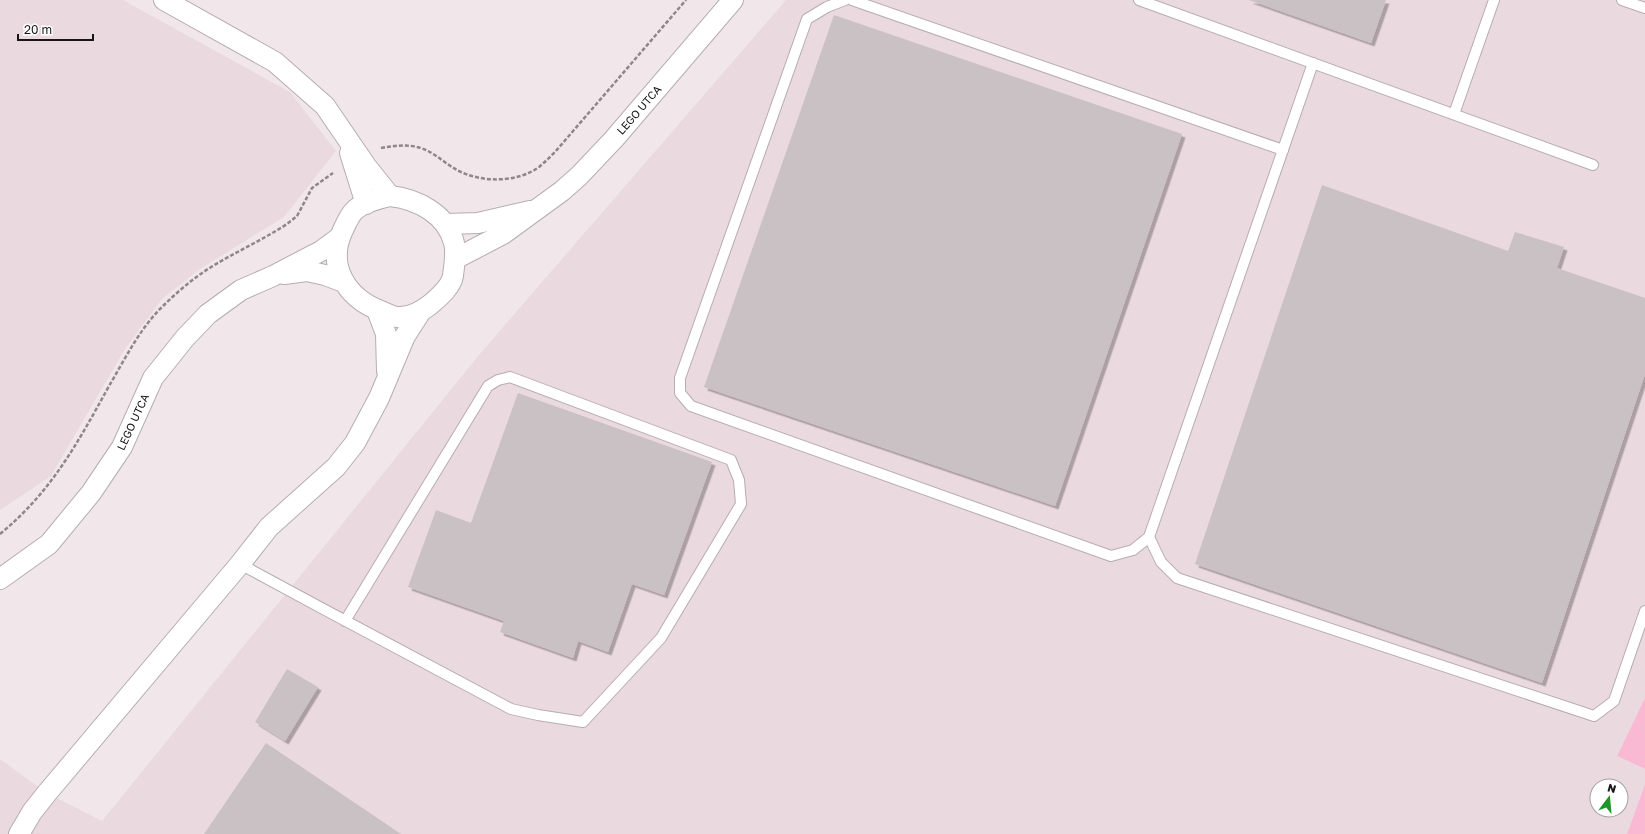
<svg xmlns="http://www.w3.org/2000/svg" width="1645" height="834" viewBox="0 0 1645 834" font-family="'Golos Text',sans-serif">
<defs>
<filter id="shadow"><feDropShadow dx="3.5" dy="3.5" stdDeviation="0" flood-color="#0004"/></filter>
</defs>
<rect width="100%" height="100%" fill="#f1e7eb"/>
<g fill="#ebd9e0" fill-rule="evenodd">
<polygon points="0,0 123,0 290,92 336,151 284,217 200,269 162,299 125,349 51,476 0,510"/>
<path d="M 786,0 L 1645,0 L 1645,698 L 1617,756 L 1645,769 L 1645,784 L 1627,834 L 0,834 L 0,759 L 47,793 L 102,821 L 478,356 ZM 1597,786 L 1621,786 L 1621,810 L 1597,810 Z"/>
</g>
<g fill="#fab9d2">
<polygon points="1645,698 1645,769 1617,756"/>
<polygon points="1645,784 1645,834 1627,834"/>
</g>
<g fill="#cac1c4" filter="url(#shadow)">
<polygon points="1249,0 1386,0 1371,43"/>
<polygon points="834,15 1182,134 1055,506 704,387"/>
<polygon points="1322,185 1508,251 1515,232 1564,247 1557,268 1645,298 1645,374 1542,683 1195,564"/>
<polygon points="518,393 712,462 664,595 632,584 608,652 578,641 573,658 500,632 504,621 408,587 436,510 471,523"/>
<polygon points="287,669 318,687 285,741 255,722"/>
<polygon points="266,743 401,834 204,834"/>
</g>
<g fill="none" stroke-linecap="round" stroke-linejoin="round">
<g stroke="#b6adb0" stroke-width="12">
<g id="service">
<polyline points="845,0 827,7 807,19 680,378 680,393 691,406 1111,556 1133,550 1149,537 1313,63"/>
<polyline points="852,0 1283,150"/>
<polyline points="1139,0 1593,165"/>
<polyline points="1622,0 1645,8"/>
<polyline points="1454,114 1494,0"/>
<polyline points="1149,537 1161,562 1177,578 1594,716 1614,701 1645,611"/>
<path d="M 240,564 C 330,613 421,661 511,709 L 538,715 L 583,722 L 661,638 L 741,504 L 739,480 L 731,460 L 510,377 L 498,380 L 488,386 L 345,621"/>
</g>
</g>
<g stroke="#b6adb0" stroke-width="22">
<g id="minor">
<polyline points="164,0 275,62 325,106 366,166 390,196"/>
<polyline points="350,153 366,204"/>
<path d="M 390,196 C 417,199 447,214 454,243 C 457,253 454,265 453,276 C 451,287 439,297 431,304 C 422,311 409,318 398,317 C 392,317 386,313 381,311 C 346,298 326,265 343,230 C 346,224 349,216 354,211 C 363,202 378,199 390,196 Z"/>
<polyline points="446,224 478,223 530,211"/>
<polyline points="455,259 503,234 562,191 579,176 614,139 733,0"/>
<polyline points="284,274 307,271 325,275 344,282"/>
<polyline points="377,310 386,334 387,371"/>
<polyline points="0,579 49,544 91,493 122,447 153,378 185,338 208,314 241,290 273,276 321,251 340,237"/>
<polyline points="19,834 32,812 47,793 240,564 269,527 336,467 355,443 379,398 405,336 421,311"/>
</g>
</g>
<g stroke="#8e878a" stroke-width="2.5" stroke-dasharray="4 2" stroke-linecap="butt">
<path d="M 381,148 C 393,146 405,144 417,147 C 432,150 444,163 457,170 C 481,183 517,183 539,167 C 545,162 550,157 555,152 L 686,0"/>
<path d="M 0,534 C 52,491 77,444 109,386 C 125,359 139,330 161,308 C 175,294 191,280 208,269 C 233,253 261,241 287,224 L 297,216 L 312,188 L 333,173"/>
</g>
<use href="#service" stroke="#fff" stroke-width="10"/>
<use href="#minor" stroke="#fff" stroke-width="20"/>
</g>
<g text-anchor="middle" stroke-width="3" stroke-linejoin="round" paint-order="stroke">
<g font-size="11" fill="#181516" stroke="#fff">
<text transform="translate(639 110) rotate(-49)" y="4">LEGO UTCA</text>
<text transform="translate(133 422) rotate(-65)" y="4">LEGO UTCA</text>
</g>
</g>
<g transform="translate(1609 798) rotate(16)"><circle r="19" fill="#ffffff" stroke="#a3a1a2"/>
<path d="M0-3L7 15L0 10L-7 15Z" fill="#1a9628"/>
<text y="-6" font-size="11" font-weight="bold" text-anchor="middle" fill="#181516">N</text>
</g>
<path d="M18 34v6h75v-6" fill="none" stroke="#181516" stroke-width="2"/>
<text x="24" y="34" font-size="12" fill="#181516" stroke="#ffffff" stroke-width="3" paint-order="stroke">20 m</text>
</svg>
